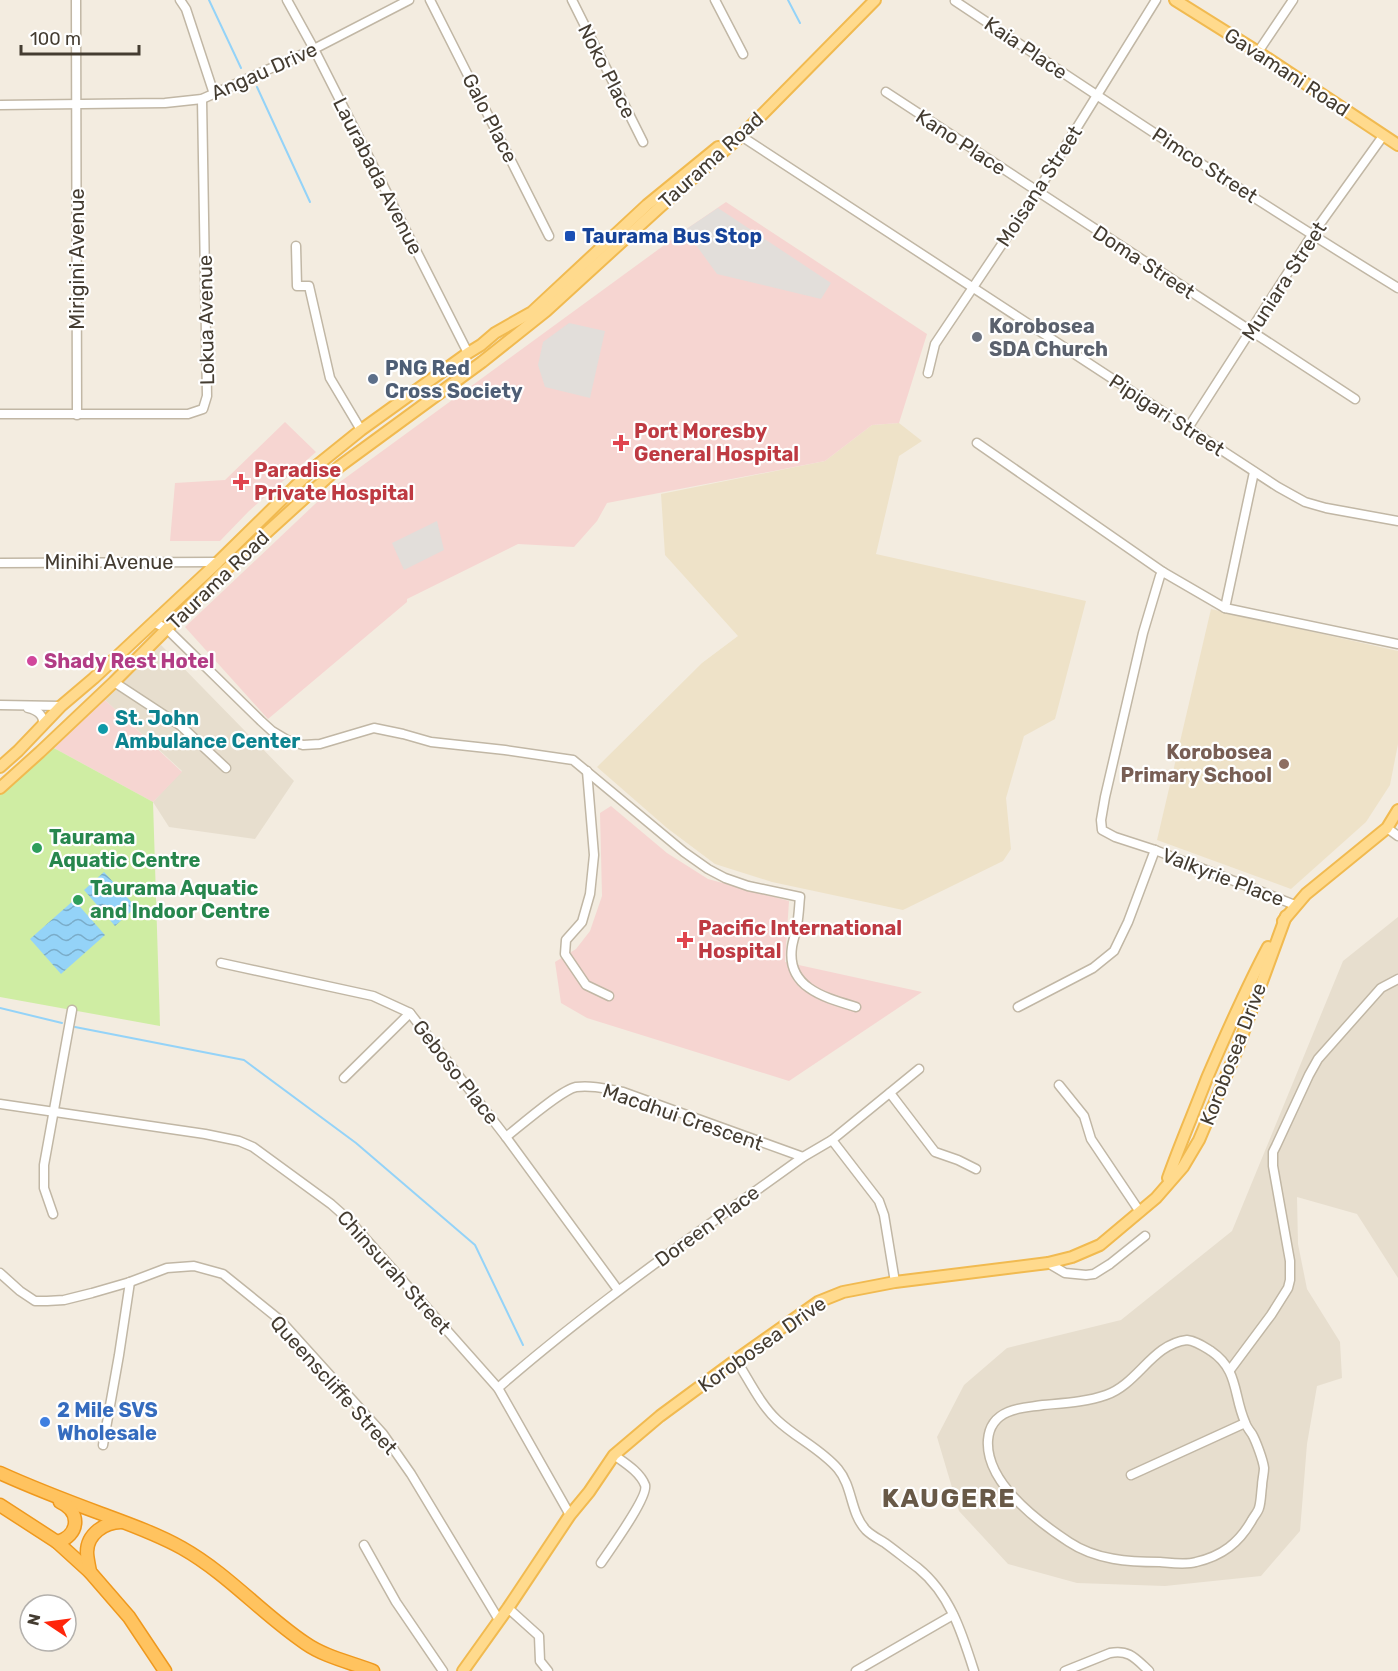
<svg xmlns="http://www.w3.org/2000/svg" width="1398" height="1671" viewBox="0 0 1398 1671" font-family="Rubik,sans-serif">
<defs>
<pattern id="water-waves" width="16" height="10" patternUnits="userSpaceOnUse" patternTransform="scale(1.5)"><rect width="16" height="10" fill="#94d3f8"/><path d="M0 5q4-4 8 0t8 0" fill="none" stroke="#7aacc9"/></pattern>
</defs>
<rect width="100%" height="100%" fill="#f3ece0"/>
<g fill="#e7dece">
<polygon points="161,645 294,781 255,839 169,827 153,802 182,771 104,699"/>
<polygon points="1398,917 1398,1278 1357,1214 1297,1197 1298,1244 1307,1289 1340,1342 1342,1378 1317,1386 1307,1444 1300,1531 1261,1576 1165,1586 1077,1583 1008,1564 959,1511 937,1437 964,1385 1007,1348 1121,1320 1232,1231 1343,961"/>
</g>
<g fill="#eee2c8">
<polygon points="899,423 922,441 899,456 876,554 1086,601 1055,719 1024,736 1006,798 1011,849 1003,861 903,910 772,882 715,864 667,828 597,767 702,663 738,636 665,555 661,494 825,461 872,425"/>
<polygon points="1211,609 1398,651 1398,744 1390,785 1366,822 1291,889 1157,840"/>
</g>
<g fill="#f6d5d1">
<polygon points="726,202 927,334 899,423 872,425 825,461 607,503 597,521 574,547 518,544 407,599 407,602 268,719 185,627 333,487 685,230"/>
<polygon points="285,422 316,452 249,511 220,541 170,541 175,483 225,480"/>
<polygon points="104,699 182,772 153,802 52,747"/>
<polygon points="611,806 667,853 708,879 789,901 785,962 922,992 789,1081 587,1018 561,1003 555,962 576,949 590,931 602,896 600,813"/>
</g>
<polygon fill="#cfeda3" points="52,747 153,802 160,1026 0,997 0,795 42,754"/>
<g fill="#e2deda">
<polygon points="718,208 831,283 821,299 717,274 685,230"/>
<polygon points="569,323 605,331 590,398 545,387 538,365 543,342"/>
<polygon points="437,521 444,550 404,570 392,543"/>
</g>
<g fill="url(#water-waves)">
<polygon points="104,872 136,907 115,926 84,890"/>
<polygon points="74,900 105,935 61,974 30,939"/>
</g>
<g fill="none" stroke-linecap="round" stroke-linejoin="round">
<g stroke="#94d3f8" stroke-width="2">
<polyline points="209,0 241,68"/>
<polyline points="788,0 800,23"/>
<polyline points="257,87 310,202"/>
<polyline points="0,1008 62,1023"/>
<polyline points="75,1027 244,1060 356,1143 475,1245 523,1345"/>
</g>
<g stroke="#c1b7a5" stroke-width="11">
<g id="minor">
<polyline points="76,0 77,415"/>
<polyline points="180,0 186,9 214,94"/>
<polyline points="287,0 314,49 468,353"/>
<polyline points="430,0 549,236"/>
<polyline points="572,0 643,142"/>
<polyline points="715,0 743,54"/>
<path d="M 955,1 C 1102,99 1248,196 1398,288"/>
<polyline points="1258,52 1293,0"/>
<polyline points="886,92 1355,399"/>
<polyline points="0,105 165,103 202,99 314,49 409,0"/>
<polyline points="741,136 1278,487 1305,502 1326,508 1398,521"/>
<polyline points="296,246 297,286 309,286 330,378 361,430"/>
<polyline points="928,373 935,344 1037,192 1156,0"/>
<polyline points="0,414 188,414 203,409 207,396 202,99"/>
<polyline points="1188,428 1312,235 1383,136"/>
<polyline points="977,443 1163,572"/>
<polyline points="1254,472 1225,608 1398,644"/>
<polyline points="0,563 218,562"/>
<path d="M 153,622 L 167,629 L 261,721 L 272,731 L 287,740 L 303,745 L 320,744 L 374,728 L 403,734 L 431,742 L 505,750 L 573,760 L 684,852 L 708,869 L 725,878 L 748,886 L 800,897 C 799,906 799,915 797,925 C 796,932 793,940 792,947 C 786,988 826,998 856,1007"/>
<polyline points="114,682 181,726 226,768"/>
<polyline points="0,705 61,706"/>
<path d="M 28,708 C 37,710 46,716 42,726"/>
<polyline points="587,771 594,855 590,894 582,922 566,940 565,954 586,985 609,996"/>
<polyline points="1387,828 1398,836"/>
<polyline points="1155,850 1115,837 1102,830 1101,820 1105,797 1143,633 1160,576 1163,572 1225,608"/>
<polyline points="221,963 373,996 410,1013 506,1137 618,1290"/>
<polyline points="1018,1007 1093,968 1114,951 1128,922 1155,850 1295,905"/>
<polyline points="344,1078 410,1013"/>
<polyline points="1059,1085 1084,1116 1091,1139 1140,1212"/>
<polyline points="890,1093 935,1152 958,1160 976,1169"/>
<polyline points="0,1104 205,1134 239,1141 253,1147 331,1204 349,1220 498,1388 570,1515"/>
<path d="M 506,1137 C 520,1126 561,1090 576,1087 C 592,1085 607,1089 623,1092 L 803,1157"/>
<polyline points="832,1140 879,1201 884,1215 895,1282"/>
<polyline points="53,1214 44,1188 44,1165 72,1010"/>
<polyline points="1048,1263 1065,1273 1086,1275 1094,1274 1110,1264 1145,1236"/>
<polyline points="0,1273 20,1291 35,1301 47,1301 64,1300 92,1293 130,1282 167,1268 194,1266 223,1274 280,1320 383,1434 411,1474 499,1620"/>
<path d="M 1187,1340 C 1196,1341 1203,1346 1211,1351 C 1239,1370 1233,1395 1245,1422 C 1246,1426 1249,1430 1252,1434 C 1256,1441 1263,1460 1264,1468 C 1264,1474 1262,1480 1262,1486 C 1261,1493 1261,1502 1259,1508 C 1258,1512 1254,1516 1252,1520 C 1239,1543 1222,1556 1196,1562 C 1186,1565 1172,1563 1160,1562 C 1129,1562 1096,1560 1069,1542 C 1037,1521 985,1482 988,1440 C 989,1427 996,1417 1008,1412 C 1019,1407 1031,1407 1043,1405 C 1064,1403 1086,1402 1106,1395 C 1138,1384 1152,1344 1187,1340 Z"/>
<path d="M 736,1360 C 749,1380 760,1404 777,1420 C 796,1438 821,1449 838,1469 C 853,1487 850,1513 866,1530 C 872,1536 879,1539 885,1543 C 896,1551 907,1560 918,1568 C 950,1594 962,1633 974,1671"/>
<polyline points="1230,1370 1271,1315 1288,1288 1290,1280 1290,1261 1273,1166 1273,1152 1276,1146 1309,1075 1318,1059 1381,988 1398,979"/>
<path d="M 498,1388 C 594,1304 699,1232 803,1157 L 832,1140 L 919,1069"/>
<polyline points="103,1445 119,1355 130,1282"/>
<polyline points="1131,1475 1245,1423"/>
<polyline points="364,1545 396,1602 443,1671"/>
<path d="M 601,1563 C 609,1551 649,1496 645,1485 C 640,1472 625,1463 614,1455"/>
<polyline points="508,1608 539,1636 540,1661 548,1671"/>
<polyline points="856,1671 953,1615"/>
<path d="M 1065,1671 L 1110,1653 C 1129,1649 1136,1659 1149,1671"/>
</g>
</g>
<g stroke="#f1ba50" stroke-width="14">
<g id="major">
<polyline points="1175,0 1258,52 1398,145"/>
<polyline points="0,767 18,751 61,706 94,678 218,562 315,467 361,430 468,353 481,345 495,333 532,312 647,205 718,147"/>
<polyline points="0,788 40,752 114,682 222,573 340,466 482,362 546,311 661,206 741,136 875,0"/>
<polyline points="1283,921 1306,894 1387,828 1398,810"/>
<path d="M 1168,1178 C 1180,1144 1194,1112 1207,1078 C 1226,1034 1245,990 1268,947"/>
<polyline points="463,1671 508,1608 570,1515 589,1492 614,1455 660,1416 736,1360 818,1302 843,1292 895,1282 1048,1263 1072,1257 1100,1245 1156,1198 1183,1167 1199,1140 1237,1050 1286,916"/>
</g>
</g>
<g stroke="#ef991e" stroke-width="15">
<g id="highway">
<path d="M 0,1473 C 33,1488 67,1501 102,1514 C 129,1524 157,1534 182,1548 C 228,1574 262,1614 305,1643 C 325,1657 350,1662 373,1671"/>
<polyline points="0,1505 57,1542 90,1572 129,1617 165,1671"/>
<path d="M 57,1542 C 79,1536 82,1512 60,1502"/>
<path d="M 90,1572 C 89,1565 87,1558 87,1552 C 87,1534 105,1522 121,1522"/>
</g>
</g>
<use href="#minor" stroke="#fff" stroke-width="8"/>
<use href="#major" stroke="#ffda8d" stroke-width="10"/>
<use href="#highway" stroke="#ffc35f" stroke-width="12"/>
</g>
<rect fill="#1a4fb4" stroke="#fff" stroke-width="2" x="564" y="230" width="12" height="12" rx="3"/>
<circle fill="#6b7280" stroke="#fff" stroke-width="2" cx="977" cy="337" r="6"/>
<circle fill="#5c6f8a" stroke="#fff" stroke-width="2" cx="373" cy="379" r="6"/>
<g fill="#e0444e" stroke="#fff" stroke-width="2">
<path d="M618 434h6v6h6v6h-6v6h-6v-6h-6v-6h6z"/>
<path d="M238 473h6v6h6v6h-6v6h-6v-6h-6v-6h6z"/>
<path d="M682 931h6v6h6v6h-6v6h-6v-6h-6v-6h6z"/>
</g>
<circle fill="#d1479c" stroke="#fff" stroke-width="2" cx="32" cy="661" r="6"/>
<circle fill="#0f9aa8" stroke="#fff" stroke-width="2" cx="103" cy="729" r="6"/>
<circle fill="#8d6e63" stroke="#fff" stroke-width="2" cx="1284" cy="764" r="6"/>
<g fill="#2e9e5b" stroke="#fff" stroke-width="2">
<circle cx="37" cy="848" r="6"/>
<circle cx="78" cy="900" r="6"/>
</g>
<circle fill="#3f7fe0" stroke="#fff" stroke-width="2" cx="45" cy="1422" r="6"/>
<g text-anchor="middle" stroke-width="4.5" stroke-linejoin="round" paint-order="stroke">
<g font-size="20" fill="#443c31" stroke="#fff">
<text transform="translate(1026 48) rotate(34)" y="7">Kaia Place</text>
<text transform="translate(264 71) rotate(-24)" y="7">Angau Drive</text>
<text transform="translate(607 71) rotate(63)" y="7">Noko Place</text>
<text transform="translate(1287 72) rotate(33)" y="7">Gavamani Road</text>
<text transform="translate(490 118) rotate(63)" y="7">Galo Place</text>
<text transform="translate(961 142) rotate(33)" y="7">Kano Place</text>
<text transform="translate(711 160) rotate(-42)" y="7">Taurama Road</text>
<text transform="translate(1205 165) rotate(33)" y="7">Pimco Street</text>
<text transform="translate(378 176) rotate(63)" y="7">Laurabada Avenue</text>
<text transform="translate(1039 186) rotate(-57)" y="7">Moisana Street</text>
<text transform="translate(77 259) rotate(-90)" y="7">Mirigini Avenue</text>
<text transform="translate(1144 262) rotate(33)" y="7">Doma Street</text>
<text transform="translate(1284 281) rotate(-57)" y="7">Muniara Street</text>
<text transform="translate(206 320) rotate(-91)" y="7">Lokua Avenue</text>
<text transform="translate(1167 415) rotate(33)" y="7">Pipigari Street</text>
<text x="109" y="569">Minihi Avenue</text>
<text transform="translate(218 580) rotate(-44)" y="7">Taurama Road</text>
<text transform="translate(1223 877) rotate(21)" y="7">Valkyrie Place</text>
<text transform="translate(1233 1054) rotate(-69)" y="7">Korobosea Drive</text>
<text transform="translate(456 1072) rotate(52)" y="7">Geboso Place</text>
<text transform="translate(683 1117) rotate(19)" y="7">Macdhui Crescent</text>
<text transform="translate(707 1226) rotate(-36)" y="7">Doreen Place</text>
<text transform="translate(394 1272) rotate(48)" y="7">Chinsurah Street</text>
<text transform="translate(762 1344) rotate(-35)" y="7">Korobosea Drive</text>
<text transform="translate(334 1385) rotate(48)" y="7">Queenscliffe Street</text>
</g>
<g font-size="20" font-weight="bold" fill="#164399" stroke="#fff" text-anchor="start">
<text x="582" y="243">Taurama Bus Stop</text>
</g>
<g font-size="20" font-weight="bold" fill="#5b616d" stroke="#fff" text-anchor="start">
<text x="989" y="333">Korobosea<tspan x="989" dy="23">SDA Church</tspan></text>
</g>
<g font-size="20" font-weight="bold" fill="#4e5e75" stroke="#fff" text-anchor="start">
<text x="385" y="375">PNG Red<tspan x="385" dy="23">Cross Society</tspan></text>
</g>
<g font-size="20" font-weight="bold" fill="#be3a42" stroke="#fff" text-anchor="start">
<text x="634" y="438">Port Moresby<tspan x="634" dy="23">General Hospital</tspan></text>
<text x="254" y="477">Paradise<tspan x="254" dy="23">Private Hospital</tspan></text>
<text x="698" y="935">Pacific International<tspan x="698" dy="23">Hospital</tspan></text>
</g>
<g font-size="20" font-weight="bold" fill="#b23c85" stroke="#fff" text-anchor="start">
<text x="44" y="668">Shady Rest Hotel</text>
</g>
<g font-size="20" font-weight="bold" fill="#0d838f" stroke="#fff" text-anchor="start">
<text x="115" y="725">St. John<tspan x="115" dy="23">Ambulance Center</tspan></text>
</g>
<g font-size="20" font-weight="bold" fill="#785e54" stroke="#fff" text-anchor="end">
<text x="1272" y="759">Korobosea<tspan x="1272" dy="23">Primary School</tspan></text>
</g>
<g font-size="20" font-weight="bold" fill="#27864d" stroke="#fff" text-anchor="start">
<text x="49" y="844">Taurama<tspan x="49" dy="23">Aquatic Centre</tspan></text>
<text x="90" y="895">Taurama Aquatic<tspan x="90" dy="23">and Indoor Centre</tspan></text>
</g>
<g font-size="20" font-weight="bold" fill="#366cbe" stroke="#fff" text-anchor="start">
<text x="57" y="1417">2 Mile SVS<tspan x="57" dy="23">Wholesale</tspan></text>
</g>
<g font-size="26" font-weight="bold" letter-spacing="1.5" fill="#685947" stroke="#fff">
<text x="949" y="1507">KAUGERE</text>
</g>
</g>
<g transform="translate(48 1623) rotate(283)"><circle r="28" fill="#ffffff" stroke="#b4b1ad" stroke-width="1.5"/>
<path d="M0-4.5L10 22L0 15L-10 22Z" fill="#ff260b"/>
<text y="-9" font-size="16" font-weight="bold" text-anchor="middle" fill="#443c31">N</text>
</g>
<path d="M21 45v9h118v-9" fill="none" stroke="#443c31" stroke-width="3"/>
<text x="30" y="45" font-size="18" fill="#443c31" stroke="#ffffff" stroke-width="4.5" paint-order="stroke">100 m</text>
</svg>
